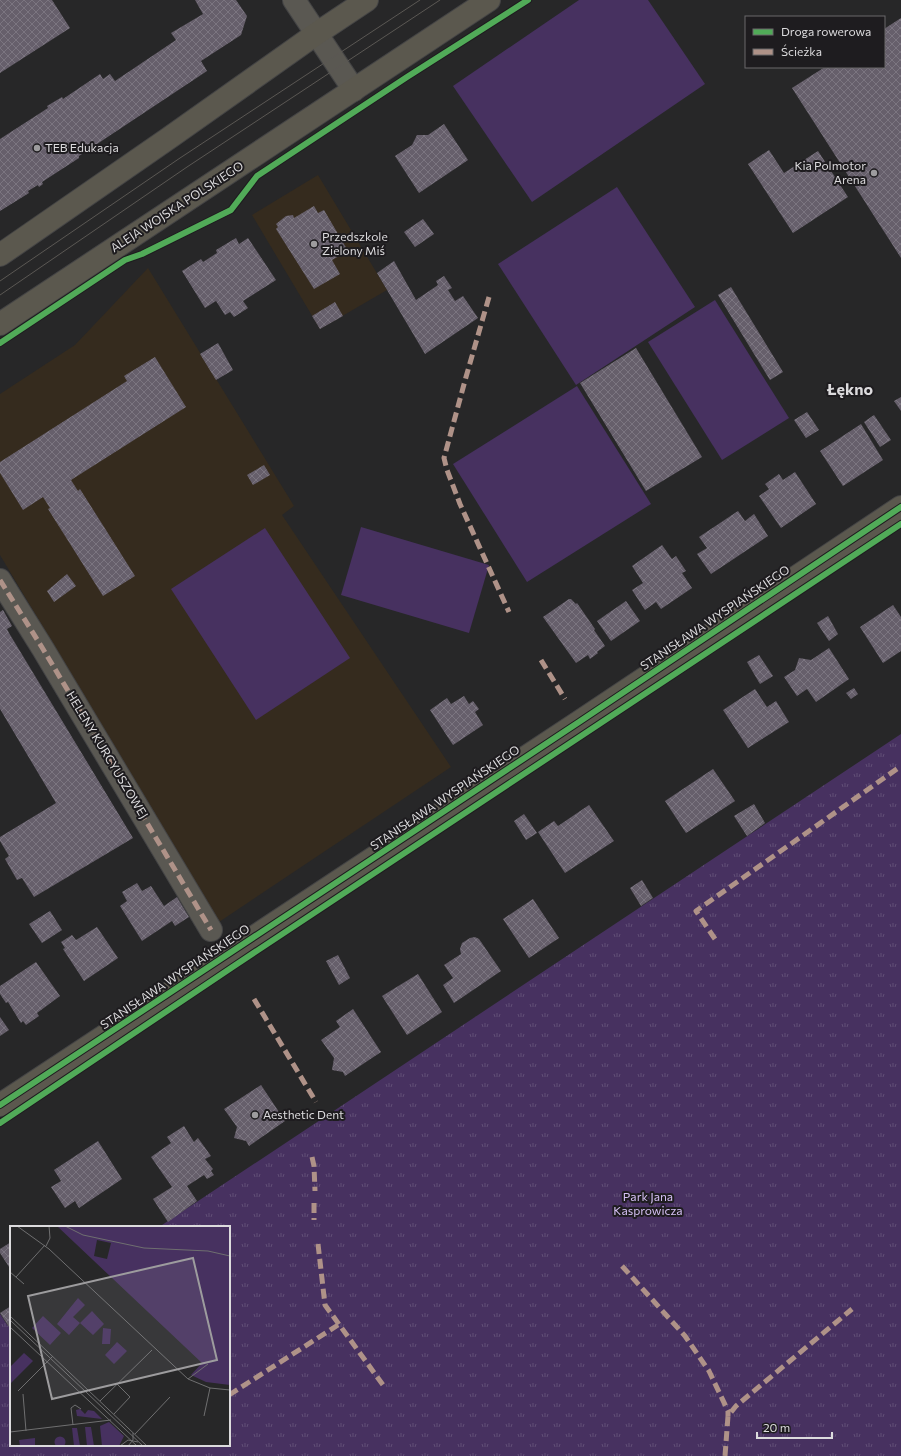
<svg xmlns="http://www.w3.org/2000/svg" width="901" height="1456" viewBox="0 0 901 1456" font-family="Commissioner,sans-serif">
<defs>
<pattern id="park-tufts" width="24" height="20" patternUnits="userSpaceOnUse"><rect width="24" height="20" fill="#473160"/><path d="M3 7l-1-3M5 7V3M7 7l1-3M15 17l-1-3M17 17v-4M19 17l1-3" fill="none" stroke="#614e76"/></pattern>
<pattern id="building-cross-hatch" width="8" height="8" patternUnits="userSpaceOnUse"><rect width="8" height="8" fill="#665f6b"/><path d="M0 0l8 8M0 8l8-8" fill="none" stroke="#7b7580"/></pattern>
</defs>
<rect width="100%" height="100%" fill="#272728"/>
<g fill="#352b1e">
<polygon points="318,175 387,290 320,329 252,215"/>
<polygon points="148,268 294,506 282,515 451,767 219,922 0,555 0,394 75,345"/>
</g>
<polygon fill="url(#park-tufts)" points="901,734 901,1456 0,1456 0,1314 8,1326 11,1325 11,1445 229,1445 229,1227 159,1227"/>
<g fill="#473160">
<polygon points="579,0 648,0 705,84 532,202 453,86"/>
<polygon points="617,187 695,307 576,385 498,264"/>
<polygon points="715,300 789,418 722,460 648,342"/>
<polygon points="577,386 651,504 527,582 453,464"/>
<polygon points="361,527 489,565 469,633 341,595"/>
<polygon points="265,528 350,658 256,720 171,589"/>
</g>
<g fill="url(#building-cross-hatch)">
<polygon points="0,0 52,0 70,28 0,73"/>
<polygon points="195,0 236,0 247,16 241,35 201,61 207,71 79,156 79,158 42,182 43,184 39,187 38,185 28,191 29,193 0,211 0,139 48,108 47,106 62,97 63,99 100,74 103,79 110,74 115,81 176,40 171,33 203,14"/>
<polygon points="901,18 901,258 792,88 825,67 884,67 884,29"/>
<polygon points="444,124 468,160 419,193 395,156 412,145 417,135 428,135"/>
<polygon points="769,150 784,173 818,151 848,197 793,233 748,164"/>
<polygon points="314,206 318,213 324,210 348,251 332,260 340,274 314,289 276,229 278,227 276,224 286,216 293,215 294,218"/>
<polygon points="423,219 434,234 415,247 404,232"/>
<polygon points="236,238 239,244 248,238 276,280 243,301 248,308 234,317 230,312 225,315 216,301 205,308 182,271 201,259 203,262 217,253 216,250"/>
<polygon points="394,261 416,300 438,285 436,281 444,276 452,288 448,290 455,301 463,296 478,318 425,354 377,273"/>
<polygon points="731,287 783,372 770,380 718,295"/>
<polygon points="335,302 343,316 320,329 312,316"/>
<polygon points="218,343 233,370 216,380 200,354"/>
<polygon points="636,348 702,457 646,491 580,383"/>
<polygon points="155,357 186,407 71,480 78,491 80,489 135,576 103,596 48,509 50,508 43,497 23,510 0,473 0,462 127,381 124,376"/>
<polygon points="901,397 901,411 894,401"/>
<polygon points="807,412 819,430 806,438 794,420"/>
<polygon points="874,415 891,440 880,447 864,422"/>
<polygon points="861,424 883,460 843,486 820,451"/>
<polygon points="264,465 270,475 253,485 247,475"/>
<polygon points="795,472 816,504 781,528 759,496 769,489 765,484 779,474 783,480"/>
<polygon points="738,511 745,521 754,514 768,536 711,574 697,554 707,548 699,537"/>
<polygon points="662,545 672,559 676,556 686,571 682,573 692,588 661,609 656,602 645,610 632,590 643,583 632,566"/>
<polygon points="67,574 76,586 54,602 47,591"/>
<polygon points="569,599 571,599 576,604 577,603 595,629 594,630 605,646 597,652 598,653 590,659 588,655 576,663 543,617"/>
<polygon points="626,601 640,621 611,641 597,621"/>
<polygon points="893,605 901,617 901,651 883,663 860,627"/>
<polygon points="3,610 12,626 7,629 9,633 133,838 34,897 22,878 17,880 5,859 9,856 0,841 0,837 56,803 0,709 0,612"/>
<polygon points="828,616 838,634 829,641 817,623"/>
<polygon points="829,648 849,679 816,702 807,689 797,696 784,677 795,670 799,658 811,660"/>
<polygon points="759,655 773,676 760,684 747,662"/>
<polygon points="854,688 858,694 851,699 846,693"/>
<polygon points="755,689 767,707 776,701 789,722 748,748 723,710"/>
<polygon points="464,696 469,704 473,701 479,709 475,712 483,725 453,745 430,710 447,698 451,704"/>
<polygon points="713,769 735,801 686,833 665,801"/>
<polygon points="754,804 765,823 747,836 734,816"/>
<polygon points="589,805 614,841 565,873 538,832 554,821 558,826"/>
<polygon points="524,814 537,833 526,840 514,821"/>
<polygon points="642,880 653,898 641,906 630,888"/>
<polygon points="137,883 142,891 151,886 164,906 177,897 189,917 175,926 172,921 142,941 120,906 127,901 122,892"/>
<polygon points="533,899 559,938 529,958 503,919"/>
<polygon points="50,911 62,930 42,943 29,924"/>
<polygon points="97,927 118,958 84,981 63,949 65,948 61,942 72,935 76,940"/>
<polygon points="475,937 479,939 501,971 454,1003 443,985 453,978 444,965 461,954 460,949 462,943 470,938"/>
<polygon points="338,955 350,978 339,985 326,961"/>
<polygon points="36,962 60,996 37,1013 39,1016 26,1025 23,1021 21,1023 8,1002 6,1003 0,994 0,986"/>
<polygon points="418,974 442,1012 407,1035 382,996"/>
<polygon points="353,1009 381,1052 345,1076 343,1072 332,1070 334,1058 321,1040 340,1027 336,1021"/>
<polygon points="0,1017 9,1030 0,1036"/>
<polygon points="261,1085 285,1121 249,1146 246,1141 234,1138 237,1127 224,1109"/>
<polygon points="184,1126 194,1142 198,1138 211,1156 205,1159 213,1169 211,1171 214,1175 207,1179 204,1175 187,1186 197,1201 168,1222 153,1199 172,1187 151,1157 171,1143 167,1137"/>
<polygon points="98,1141 122,1179 79,1208 75,1201 65,1208 51,1187 61,1181 54,1170"/>
<polygon points="11,1242 11,1270 0,1253 0,1249"/>
<polygon points="11,1306 11,1325 9,1327 0,1313"/>
</g>
<g fill="none" stroke-linecap="round" stroke-linejoin="round">
<g stroke="#444445" stroke-width="24">
<g id="street">
<polyline points="294,0 354,90"/>
<polyline points="0,580 43,649 211,930"/>
</g>
</g>
<g stroke="#444445" stroke-width="24">
<g id="secondary">
<polyline points="0,255 169,138 316,34 367,0"/>
<polyline points="0,324 489,0"/>
<polyline points="0,1105 579,722 901,507"/>
</g>
</g>
<use href="#street" stroke="#5a5852" stroke-width="22"/>
<use href="#secondary" stroke="#5b584e" stroke-width="22"/>
<g stroke="#5b5854" stroke-width="1">
<polyline points="0,281 180,158 420,0"/>
<polyline points="0,295 187,167 440,0"/>
</g>
<g stroke="#af9288" stroke-width="5" stroke-dasharray="10 5" stroke-linecap="butt">
<polyline points="489,297 466,377 444,458 447,470 460,504 509,612"/>
<polyline points="0,580 43,649 211,930"/>
<polyline points="541,660 565,699"/>
<polyline points="715,939 696,911 901,766"/>
<polyline points="254,999 316,1102"/>
<polyline points="312,1157 314,1166 315,1191"/>
<polyline points="314,1203 314,1220"/>
<polyline points="318,1244 325,1305 383,1385"/>
<polyline points="622,1266 685,1336 709,1371 728,1411 728,1416"/>
<polyline points="229,1395 338,1325"/>
<polyline points="725,1456 728,1416 736,1406 852,1309"/>
</g>
<g stroke="#1e1c1f" stroke-width="8">
<g id="cycleway">
<polyline points="0,343 125,260 142,254 231,210 257,176 407,77 528,0"/>
<polyline points="0,1105 579,722 901,507"/>
<polyline points="0,1123 234,966 901,524"/>
</g>
</g>
<use href="#cycleway" stroke="#51ab58" stroke-width="6"/>
</g>
<g fill="#9d9c9e" stroke="#1e1c1f" stroke-width="1.5">
<circle cx="37" cy="148" r="4"/>
<circle cx="874" cy="173" r="4"/>
<circle cx="314" cy="244" r="4"/>
<circle cx="255" cy="1115" r="4"/>
</g>
<g text-anchor="middle" stroke-width="4" stroke-linejoin="round" paint-order="stroke">
<g font-size="12" fill="#dcdbdd" stroke="#1e1c1f" text-anchor="start">
<text x="45" y="152">TEB Edukacja</text>
<text x="866" y="170" text-anchor="end">Kia Polmotor<tspan x="866" dy="14">Arena</tspan></text>
<text x="322" y="241">Przedszkole<tspan x="322" dy="14">Zielony Miś</tspan></text>
<text x="263" y="1119">Aesthetic Dent</text>
</g>
<g font-size="12" fill="#dcdbdd" stroke="#1e1c1f">
<text transform="translate(177 207) rotate(-33)" y="4">ALEJA WOJSKA POLSKIEGO</text>
<text transform="translate(715 618) rotate(-34)" y="4">STANISŁAWA WYSPIAŃSKIEGO</text>
<text transform="translate(107 755) rotate(59)" y="4">HELENY KURCYUSZOWEJ</text>
<text transform="translate(445 798) rotate(-34)" y="4">STANISŁAWA WYSPIAŃSKIEGO</text>
<text transform="translate(175 977) rotate(-34)" y="4">STANISŁAWA WYSPIAŃSKIEGO</text>
</g>
<g font-size="12" fill="#d6c0f5" stroke="#1e1c1f">
<text x="648" y="1201">Park Jana<tspan x="648" dy="14">Kasprowicza</tspan></text>
</g>
<g font-size="16" font-weight="bold" fill="#dcdbdd" stroke="#1e1c1f">
<text x="850" y="395">Łękno</text>
</g>
</g>
<g transform="translate(10 1226)">
<rect width="220" height="220" fill="#272728"/>
<path d="M 14,127 L 23,135 L 0,158 L 0,141 ZM 70,183 L 75,188 L 78,184 L 84,185 L 92,193 L 67,190 L 66,184 ZM 75,201 L 81,201 L 84,220 L 77,220 ZM 62,202 L 67,202 L 70,220 L 64,220 ZM44.5 216a5.5 5.5 0 1 1 11 0a5.5 5.5 0 1 1-11 0ZM 25,212 L 25,220 L 10,220 L 9,214 Z" fill="#473160"/>
<path d="M 47,0 L 220,0 L 220,159 L 196,156 L 181,149 L 192,137 ZM 87,14 L 101,17 L 97,33 L 84,30 ZM 99,196 L 114,210 L 109,220 L 92,220 L 90,200 Z" fill="#473160" fill-rule="evenodd"/>
<path d="M 68,72 L 75,79 L 63,91 L 70,97 L 82,85 L 94,98 L 83,109 L 70,97 L 59,109 L 47,98 ZM 33,90 L 51,107 L 40,119 L 22,102 ZM 93,102 L 101,103 L 100,118 L 92,118 ZM 107,116 L 117,125 L 104,138 L 95,129 Z" fill="#473160"/>
<path fill="none" stroke="#6f6f70" stroke-width="1" d="M 7,0 L 39,23 L 178,153 L 200,162 L 220,164M 55,0 L 73,9 L 134,22 L 198,25 L 220,30M 36,20 L 40,12 L 39,0M 0,46 L 14,58M 6,51 L 35,19M 0,90 L 137,220M 0,94 L 133,220M 0,101 L 127,220M 178,153 L 198,138M 8,165 L 43,130M 13,168 L 16,205M 90,175 L 142,124M 104,188 L 120,171 L 107,158M 194,190 L 200,162M 63,199 L 61,182 L 65,179 L 71,183M 0,206 L 101,194M 125,208 L 160,171M 110,220 L 118,214 L 128,216M 118,220 L 123,214 L 123,207"/>
<path fill="#9d9c9e" fill-opacity="0.15" stroke="#9d9c9e" stroke-width="2" d="M 183,32 L 207,134 L 42,173 L 18,70 Z"/>
<rect width="220" height="220" fill="none" stroke="#dcdbdd" stroke-width="2"/>
</g>
<rect x="745" y="16" width="140" height="52" fill="#1e1c1f" stroke="#6a686b"/>
<rect x="753" y="29" width="20" height="6" fill="#51ab58" stroke="#6a686b"/>
<text x="781" y="36" font-size="12" fill="#dcdbdd">Droga rowerowa</text>
<rect x="753" y="49" width="20" height="6" fill="#af9288" stroke="#6a686b"/>
<text x="781" y="56" font-size="12" fill="#dcdbdd">Ścieżka</text>
<path d="M757 1432v6h75v-6" fill="none" stroke="#dcdbdd" stroke-width="2"/>
<text x="763" y="1432" font-size="12" fill="#dcdbdd" stroke="#1e1c1f" stroke-width="3" paint-order="stroke">20 m</text>
</svg>
